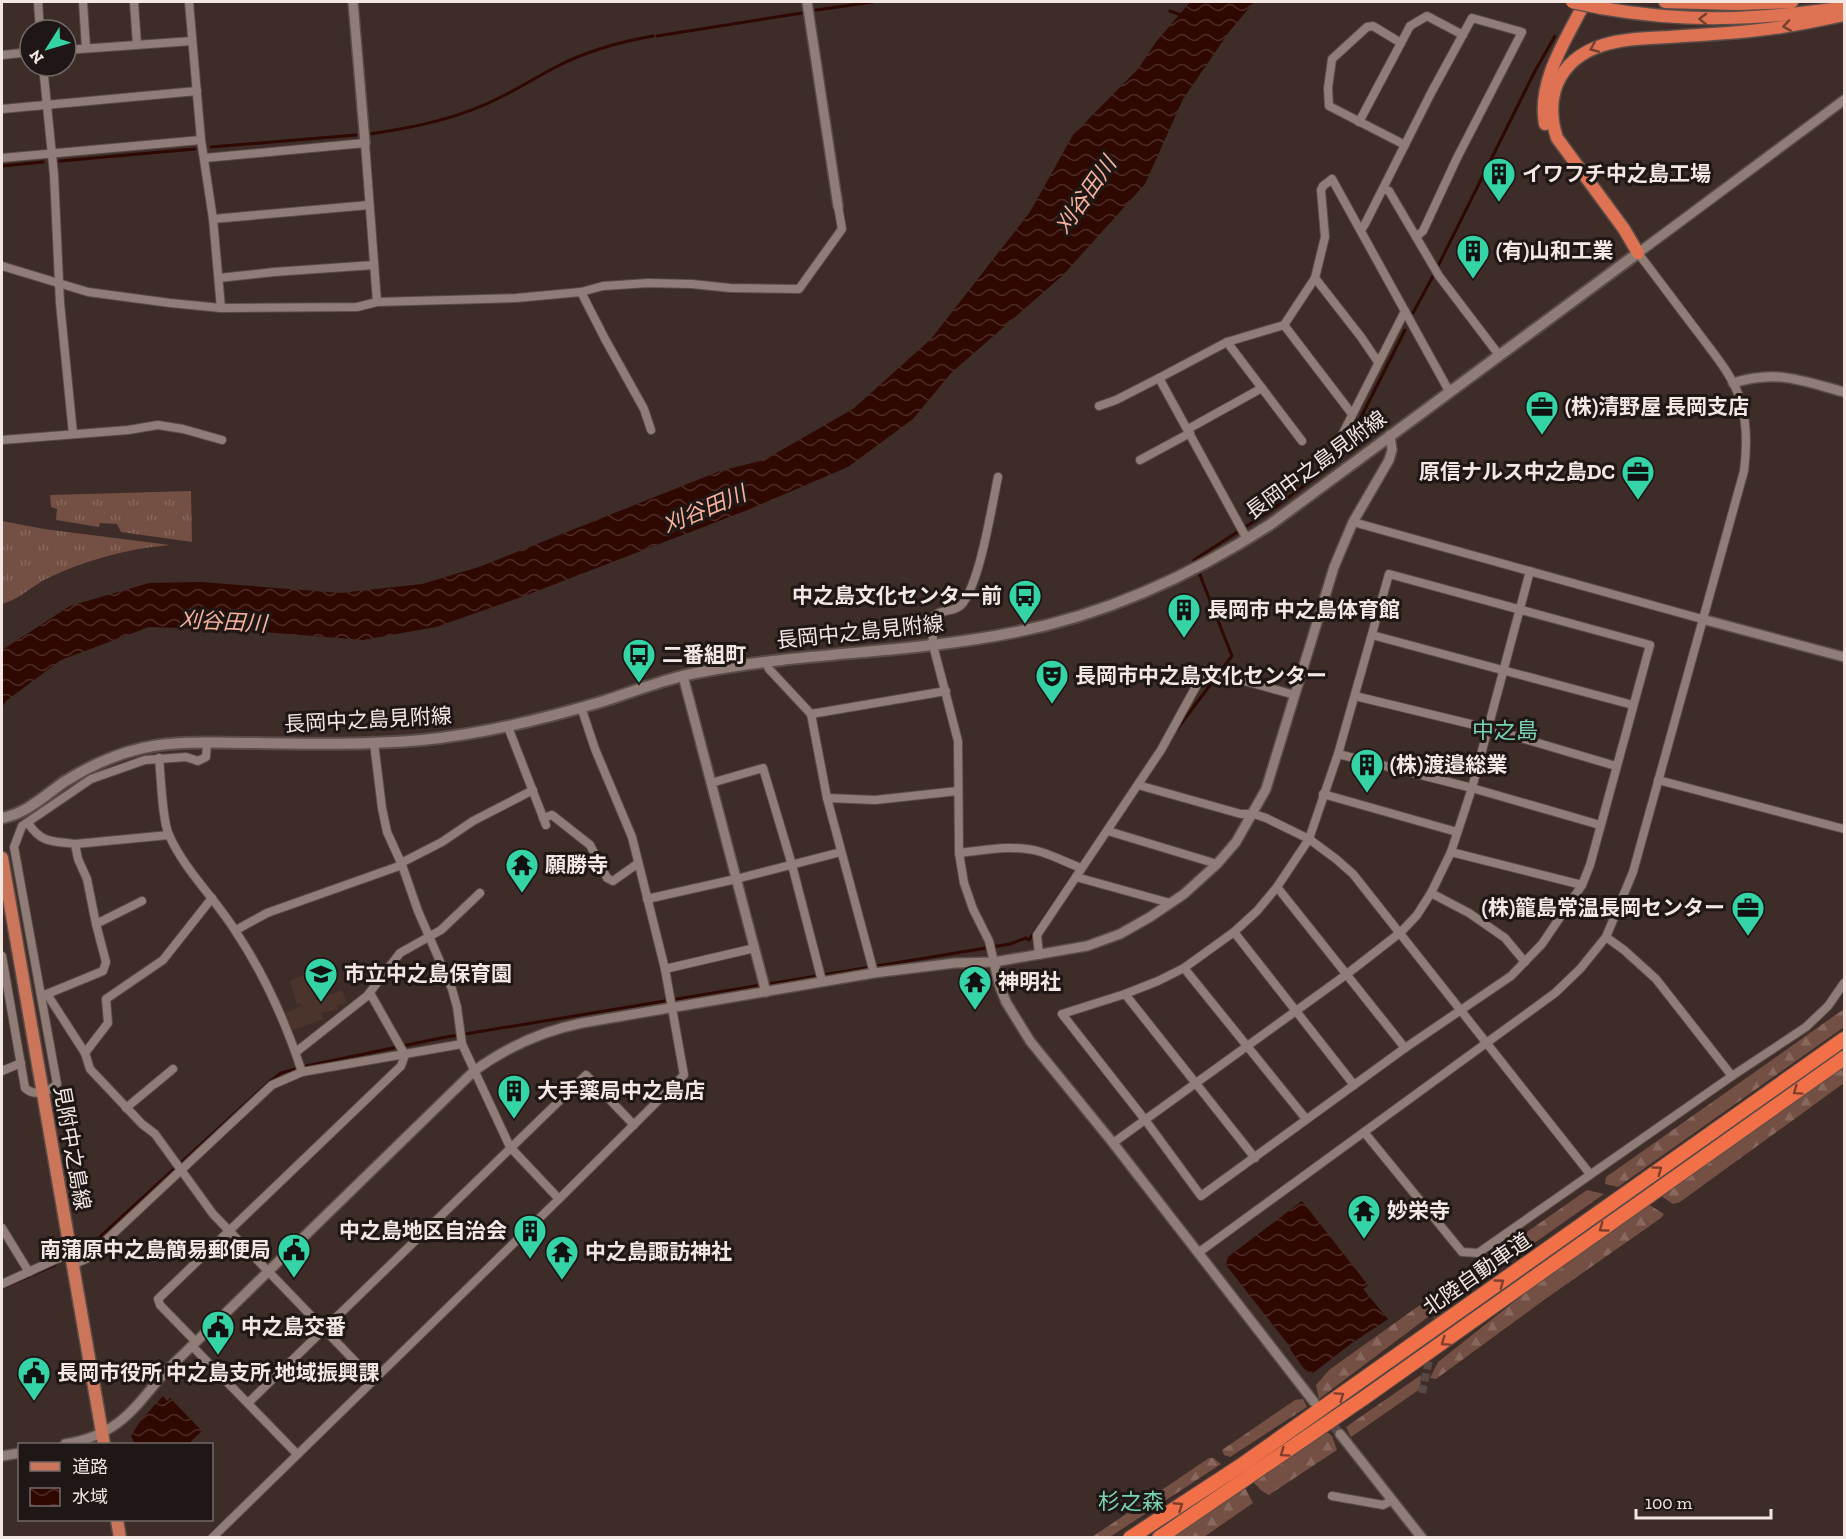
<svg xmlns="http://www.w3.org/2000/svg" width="1846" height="1539" viewBox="0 0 1846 1539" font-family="'Zilla Slab','Noto Sans JP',serif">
<defs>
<pattern id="grass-tufts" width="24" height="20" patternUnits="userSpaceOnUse" patternTransform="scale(1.5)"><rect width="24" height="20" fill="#744f43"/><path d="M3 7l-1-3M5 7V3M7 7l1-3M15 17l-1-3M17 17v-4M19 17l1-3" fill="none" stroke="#88685e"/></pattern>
<pattern id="forest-firs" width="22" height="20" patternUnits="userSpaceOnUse" patternTransform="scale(1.5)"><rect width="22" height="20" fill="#744f43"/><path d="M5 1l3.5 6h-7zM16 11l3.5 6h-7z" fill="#88685e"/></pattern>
<pattern id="water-waves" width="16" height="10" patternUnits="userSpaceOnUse" patternTransform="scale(1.5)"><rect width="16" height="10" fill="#2e0801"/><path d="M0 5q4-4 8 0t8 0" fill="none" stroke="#4d2c26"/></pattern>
</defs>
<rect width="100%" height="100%" fill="#3d2c27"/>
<polygon fill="#4a342c" points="305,974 316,1000 342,990 347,1003 337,1006 338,1010 322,1013 323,1019 291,1031 285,1013 301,1006 300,1003 296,1004 290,981"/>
<g fill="url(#grass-tufts)">
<polygon points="191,491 192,542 121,532 117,524 100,523 99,527 56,520 57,509 51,507 50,495"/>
<path d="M 2,521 L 44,529 L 170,545 C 126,549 85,560 46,579 C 31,587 18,600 2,604 Z"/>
</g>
<g fill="url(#forest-firs)">
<polygon points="1844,1009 1844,1027 1618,1187 1605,1184 1606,1177"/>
<polygon points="1844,1067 1844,1083 1680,1202 1673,1204 1661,1196"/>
<polygon points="1587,1190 1604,1194 1452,1301 1457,1281"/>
<polygon points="1648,1204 1664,1214 1661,1218 1544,1300 1436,1379 1430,1378 1438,1362 1520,1297"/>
<polygon points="1427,1300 1432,1300 1428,1317 1319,1399 1316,1385 1329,1370"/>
<polygon points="1421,1375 1420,1389 1351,1437 1346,1427"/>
<polygon points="1303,1399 1307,1407 1230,1457 1224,1455 1222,1450 1295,1400"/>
<polygon points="1327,1432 1332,1436 1337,1450 1269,1495 1262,1491 1253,1482"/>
<polygon points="1209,1458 1213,1458 1221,1464 1110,1537 1092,1537"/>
<polygon points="1245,1488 1253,1503 1204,1537 1170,1538"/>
</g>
<g fill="url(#water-waves)">
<polygon points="1190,2 1254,2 1229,32 1183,99 1145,184 1063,275 951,373 913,419 848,467 745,511 524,596 436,627 363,640 237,630 149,627 61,660 6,701 2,707 2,650 70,606 149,583 201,582 340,593 422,584 479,567 720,471 764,460 853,409 931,339 1030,212 1073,135 1138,69 1156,42"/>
<polygon points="1302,1201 1368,1285 1363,1289 1388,1319 1352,1343 1313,1373 1311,1371 1307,1373 1290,1349 1291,1348 1226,1265 1228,1257"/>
<polygon points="163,1396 167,1401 170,1398 202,1431 188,1444 135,1444 131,1436 141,1420"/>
</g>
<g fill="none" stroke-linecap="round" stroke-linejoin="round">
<g stroke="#2e0801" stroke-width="3">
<polyline points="816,10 873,2"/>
<polyline points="1170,11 1181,15"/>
<polyline points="657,36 802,13"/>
<path d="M 370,134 C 417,127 461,118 503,96 C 521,87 538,76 556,67 C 586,51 619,42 653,36"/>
<polyline points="211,147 356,135"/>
<polyline points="60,161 195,149"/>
<polyline points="2,166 43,162"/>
<polyline points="1438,266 1535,71 1555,36"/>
<polyline points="1413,313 1433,276"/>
<polyline points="1177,729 1232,656 1194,560 1270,511 1337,461 1342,455 1405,330"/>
<polyline points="83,1247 92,1244 268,1083 281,1073 306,1066 441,1038 1010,944 1026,938 1029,940 1104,829"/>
<polyline points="2,1288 55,1265"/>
</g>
<polyline stroke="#584843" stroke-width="8" stroke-dasharray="8 4" stroke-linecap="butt" points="1422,1393 1442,1299"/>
<polyline stroke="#584843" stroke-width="9" stroke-dasharray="9 4.5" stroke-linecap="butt" points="1317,1406 1340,1434"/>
<g stroke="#5a4c47" stroke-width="10">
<g id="minor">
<polyline points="38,2 40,30"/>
<polyline points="83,2 86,48"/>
<polyline points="134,2 137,45"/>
<polyline points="189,2 201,140 213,219 221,308"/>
<polyline points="66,50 192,41"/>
<polyline points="2,55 30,52"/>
<polyline points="43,66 54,175 60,303 73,434"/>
<polyline points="2,109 197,91"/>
<polyline points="1359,122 1401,43"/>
<polyline points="1405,145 1329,106 1328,88 1332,59 1367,27 1373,26 1401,43 1410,26 1427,16 1463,35"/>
<polyline points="2,158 201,140"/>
<polyline points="205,158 365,143 377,302"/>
<polyline points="1384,189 1389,191 1439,276 1499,355"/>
<polyline points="213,219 369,205"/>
<polyline points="1361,230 1365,224 1431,93 1472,18 1522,32 1457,158 1423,231 1416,237"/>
<polyline points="2,266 88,292 170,303 221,308 357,307 377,302 516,298 581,292 603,286 648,283 692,284 730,288 799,289 842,229 838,206"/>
<polyline points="219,278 274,272 374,265"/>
<polyline points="581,292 605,339 644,409 651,430"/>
<polyline points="1284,325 1352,414"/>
<polyline points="1227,342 1284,325 1315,278"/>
<polyline points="1378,362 1361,337 1315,278 1325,237 1321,190 1323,186 1332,179 1449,391"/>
<polyline points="1099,406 1116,400 1159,378"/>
<polyline points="1188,429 1262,388"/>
<polyline points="2,440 128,430 158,425 183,429 222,440"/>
<polyline points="1339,441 1405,311"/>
<polyline points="1140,460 1190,433"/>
<polyline points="1353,522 1702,619"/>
<polyline points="1247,539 1159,378 1227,342 1302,441"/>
<polygon points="1389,574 1650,645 1590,865 1582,885 1542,944 1511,976 1405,1048 1201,1196 1146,1121 1062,1014 1125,994 1158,981 1184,968 1234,932 1257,911 1277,887 1309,839 1338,754"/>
<polyline points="1372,635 1633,705"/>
<polyline points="765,661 769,669 811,714 827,798 874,973"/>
<polyline points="1355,696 1487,728 1616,766"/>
<polyline points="811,714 946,691"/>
<polyline points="508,727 546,825"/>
<polyline points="1338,754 1472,788 1600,825"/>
<path d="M 159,758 C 161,776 162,820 169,835 C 185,871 215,898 236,932 C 264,974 286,1023 302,1072"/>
<polyline points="1658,780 1844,829"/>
<polyline points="711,783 763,768 792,865 822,981"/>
<polyline points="1138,785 1241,814 1254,814 1266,818 1309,839 1336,859 1353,874 1590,1174"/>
<polyline points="1323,794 1457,832"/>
<polyline points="827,798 875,800 958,791"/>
<polyline points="543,818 552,815 590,845 607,878 613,881 637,864"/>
<path d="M 28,823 C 42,844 53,841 75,844 L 78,859 L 87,879 L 96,924"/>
<polyline points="1108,831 1217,864"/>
<polyline points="75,844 169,835"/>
<polyline points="1451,852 1582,885"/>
<path d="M 959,853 C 986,850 1014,844 1041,852 C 1054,856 1068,863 1081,868"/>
<polyline points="401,863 442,842 473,821 533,790"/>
<polyline points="1076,877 1170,903"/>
<polyline points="1277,887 1405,1048"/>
<polyline points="1431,893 1469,913 1505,938 1525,962"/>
<polyline points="647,899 736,879 841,852"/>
<polyline points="236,930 267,913 402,865"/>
<polyline points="1234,932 1354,1085"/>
<polyline points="1606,937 1624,950 1656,979 1732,1076"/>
<polyline points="1039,955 1037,935 1161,750 1205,670 1295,695"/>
<path d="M 2,956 L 25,1088 C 35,1097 48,1092 57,1084 L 14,847 L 22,826 L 91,779 L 145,760 L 186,757 L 198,761 L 206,757 L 207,743"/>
<path d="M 994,962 L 989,941 L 973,909 L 964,883 L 959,853 L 958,741 L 933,645 L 932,619 C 937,608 955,614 963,603 C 981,577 991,510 998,477"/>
<polyline points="1184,968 1306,1119"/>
<polyline points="665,969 755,948"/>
<polyline points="47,994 103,971 106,962 96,924 142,901"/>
<polyline points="1125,994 1255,1158"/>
<polyline points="41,995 47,994 85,1053 90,1069 142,1124 155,1134 213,1214 373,1380"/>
<polyline points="296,1052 367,996 400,953 441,930 480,893"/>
<polyline points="85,1053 108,1023 106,999 163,960 212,898"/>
<polyline points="2,1071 21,1063"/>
<polyline points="126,1108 173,1069"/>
<polyline points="1364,1132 1462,1252 1478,1253 1732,1076 1806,1027 1828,1006 1844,983"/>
<polyline points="1113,1143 1347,974 1401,932 1417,915 1431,893 1451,852 1472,788 1530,571"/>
<polyline points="559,1199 684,1075 665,969 632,837 595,749 581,707"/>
<polyline points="2,1228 29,1272"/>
<path d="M 1198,1253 L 1555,993 L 1580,969 L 1606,937 L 1633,872 L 1744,471 C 1747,448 1747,424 1741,402 C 1733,375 1713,353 1697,331 C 1677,305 1658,279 1638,253"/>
<polyline points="72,1265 86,1259 272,1085 302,1072 462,1044"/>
<polyline points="2,1284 70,1253"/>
<polyline points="196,1342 160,1305 158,1299 401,1066 405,1055 370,993"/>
<polyline points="192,1346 297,1454"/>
<polyline points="248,1403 586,1075 634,1125"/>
<polyline points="1332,1496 1383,1505 1391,1501"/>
<polyline points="212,1538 559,1199 510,1147 462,1044 457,1007 452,989 418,911 402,865 387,832 382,808 374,743"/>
</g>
</g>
<g stroke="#5a4c47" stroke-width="12">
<g id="tertiary">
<polyline points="353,2 365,143"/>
<polyline points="807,2 838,206"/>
<polyline points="1638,253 1844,100"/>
<path d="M 1733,383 C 1777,369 1802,381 1844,392"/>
<polyline points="1702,619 1844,657"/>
<polyline points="683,676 766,992"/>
<polyline points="994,962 999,984 1006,1002 1030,1041 1113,1143 1314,1402"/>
<polyline points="1340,1434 1422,1538"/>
<path d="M 65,1444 C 118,1435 133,1410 165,1372 L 474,1071 C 507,1047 542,1031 582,1023 L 874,973 L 955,963 L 994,962 L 1087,946 L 1120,934 L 1150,917 L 1184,894 L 1217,864 L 1236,842 L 1266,789 L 1334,567 L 1353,522 L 1389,460 L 1392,450 L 1390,435"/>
<polyline points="2,1456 20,1453"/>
</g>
</g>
<g stroke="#5a4c47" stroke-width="14">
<path id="secondary" d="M 2,818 C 27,813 43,797 64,782 C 88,767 116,754 143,748 C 180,740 219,743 256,743 C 311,744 367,745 422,740 C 484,734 544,719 604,701 C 637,690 671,677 706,671 C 808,652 913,653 1016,632 C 1107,614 1194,574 1271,524 L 1638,253"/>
</g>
<g stroke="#5a4c47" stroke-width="15">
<g id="primary">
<polyline points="2,858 104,1444"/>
<polyline points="117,1520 120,1538"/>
</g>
</g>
<g stroke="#5a4c47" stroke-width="15">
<g id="trunk">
<polyline points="1665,2 1738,4 1792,2"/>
<path d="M 1601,8 C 1687,23 1754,20 1840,8"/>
<path d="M 1545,124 C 1537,81 1567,38 1585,2"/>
<path d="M 1638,253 L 1624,229 L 1557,138 C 1551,120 1550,102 1557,84 C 1576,40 1627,39 1668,37 C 1695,35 1723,34 1750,31 C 1782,28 1813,22 1844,15"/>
</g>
</g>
<g stroke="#5a4c47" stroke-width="16">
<g id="motorway">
<polyline points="1130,1538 1243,1464 1844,1039"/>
<polyline points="1159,1538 1364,1398 1844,1058"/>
</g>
</g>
<use href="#minor" stroke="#917d77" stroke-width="8"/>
<use href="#tertiary" stroke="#917d77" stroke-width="9"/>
<use href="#secondary" stroke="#917d77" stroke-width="10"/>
<use href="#primary" stroke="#cb755b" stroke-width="12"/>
<use href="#trunk" stroke="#de7252" stroke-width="12"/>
<use href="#motorway" stroke="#f17048" stroke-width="14"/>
<g stroke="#5a4c47" stroke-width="15" stroke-linecap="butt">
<polyline id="trunk-bridge" points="1572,2 1601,8"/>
</g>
<use href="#trunk-bridge" stroke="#de7252" stroke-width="12"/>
</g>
<defs><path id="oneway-chevron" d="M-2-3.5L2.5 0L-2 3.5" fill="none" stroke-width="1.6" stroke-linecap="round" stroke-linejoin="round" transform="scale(1.5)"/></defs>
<g stroke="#754030">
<use href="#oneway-chevron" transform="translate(1703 19) rotate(-179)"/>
<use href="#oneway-chevron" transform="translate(1787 26) rotate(171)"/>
<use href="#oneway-chevron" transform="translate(1594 48) rotate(157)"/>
</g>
<g stroke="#7d3f2c">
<use href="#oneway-chevron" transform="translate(1797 1091) rotate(145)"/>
<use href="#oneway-chevron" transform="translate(1658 1170) rotate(-36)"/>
<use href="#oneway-chevron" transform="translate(1603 1228) rotate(144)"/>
<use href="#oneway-chevron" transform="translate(1500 1283) rotate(-36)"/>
<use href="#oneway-chevron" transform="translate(1445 1342) rotate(145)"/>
<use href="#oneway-chevron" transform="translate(1340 1396) rotate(-35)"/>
<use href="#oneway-chevron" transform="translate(1284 1453) rotate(145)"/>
<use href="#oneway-chevron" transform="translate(1179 1506) rotate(-33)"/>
</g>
<defs>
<g id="building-pin" transform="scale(1.725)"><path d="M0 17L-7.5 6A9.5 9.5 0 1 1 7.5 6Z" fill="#35d4a7" stroke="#1f1715"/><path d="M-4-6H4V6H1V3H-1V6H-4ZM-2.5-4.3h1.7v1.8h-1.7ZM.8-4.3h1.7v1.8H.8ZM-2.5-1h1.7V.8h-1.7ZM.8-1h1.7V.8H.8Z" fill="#111"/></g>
<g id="office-pin" transform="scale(1.725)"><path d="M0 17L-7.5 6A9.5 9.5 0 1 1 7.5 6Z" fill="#35d4a7" stroke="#1f1715"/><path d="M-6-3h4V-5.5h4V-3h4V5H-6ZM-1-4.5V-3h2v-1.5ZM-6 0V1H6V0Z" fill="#111"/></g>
<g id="bus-pin" transform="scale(1.725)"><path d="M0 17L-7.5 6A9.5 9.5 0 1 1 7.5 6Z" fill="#35d4a7" stroke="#1f1715"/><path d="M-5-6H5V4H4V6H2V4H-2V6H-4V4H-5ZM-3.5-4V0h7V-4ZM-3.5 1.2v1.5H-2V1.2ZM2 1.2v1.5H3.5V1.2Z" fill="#111"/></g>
<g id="theatre-pin" transform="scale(1.725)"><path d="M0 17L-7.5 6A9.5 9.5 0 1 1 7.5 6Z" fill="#35d4a7" stroke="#1f1715"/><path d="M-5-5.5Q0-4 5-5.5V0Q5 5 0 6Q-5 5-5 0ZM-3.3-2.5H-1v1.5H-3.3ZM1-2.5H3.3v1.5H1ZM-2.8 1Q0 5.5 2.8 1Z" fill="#111"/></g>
<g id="temple-pin" transform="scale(1.725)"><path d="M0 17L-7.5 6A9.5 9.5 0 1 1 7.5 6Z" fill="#35d4a7" stroke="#1f1715"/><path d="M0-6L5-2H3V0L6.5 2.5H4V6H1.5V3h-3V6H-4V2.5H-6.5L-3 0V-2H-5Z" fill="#111"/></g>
<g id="school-pin" transform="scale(1.725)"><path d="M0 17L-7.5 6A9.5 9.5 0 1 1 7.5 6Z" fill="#35d4a7" stroke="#1f1715"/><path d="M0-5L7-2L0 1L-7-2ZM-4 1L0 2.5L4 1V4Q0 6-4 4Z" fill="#111"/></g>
<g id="civic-pin" transform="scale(1.725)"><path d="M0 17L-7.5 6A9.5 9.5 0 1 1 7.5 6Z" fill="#35d4a7" stroke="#1f1715"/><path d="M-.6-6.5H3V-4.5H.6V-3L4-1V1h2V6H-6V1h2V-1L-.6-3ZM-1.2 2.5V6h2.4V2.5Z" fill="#111"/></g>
</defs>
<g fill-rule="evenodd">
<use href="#building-pin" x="1499" y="174"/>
<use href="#building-pin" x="1473" y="251"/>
<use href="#office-pin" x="1542" y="407"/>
<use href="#office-pin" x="1638" y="472"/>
<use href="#bus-pin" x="1025" y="596"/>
<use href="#building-pin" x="1184" y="610"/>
<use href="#bus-pin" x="639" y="655"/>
<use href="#theatre-pin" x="1052" y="676"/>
<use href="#building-pin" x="1367" y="765"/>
<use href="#temple-pin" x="522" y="865"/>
<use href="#office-pin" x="1748" y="908"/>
<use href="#school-pin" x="321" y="974"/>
<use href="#temple-pin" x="975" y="982"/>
<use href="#building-pin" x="514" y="1091"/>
<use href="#temple-pin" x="1364" y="1211"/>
<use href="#building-pin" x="530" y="1231"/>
<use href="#civic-pin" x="294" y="1250"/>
<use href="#temple-pin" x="562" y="1252"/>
<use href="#civic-pin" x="218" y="1327"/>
<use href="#civic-pin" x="34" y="1373"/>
</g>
<g text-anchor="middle" stroke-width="6" stroke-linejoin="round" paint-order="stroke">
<g font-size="21" font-weight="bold" fill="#f3e7e4" stroke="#1f1715" text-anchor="start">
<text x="1522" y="181">イワフチ中之島工場</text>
<text x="1496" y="258">(有)山和工業</text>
<text x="1565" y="414">(株)清野屋 長岡支店</text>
<text x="1615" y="479" text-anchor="end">原信ナルス中之島DC</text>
<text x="1002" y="603" text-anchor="end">中之島文化センター前</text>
<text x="1207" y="617">長岡市 中之島体育館</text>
<text x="662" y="662">二番組町</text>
<text x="1075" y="683">長岡市中之島文化センター</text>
<text x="1390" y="772">(株)渡邉総業</text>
<text x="545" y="872">願勝寺</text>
<text x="1725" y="915" text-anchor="end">(株)籠島常温長岡センター</text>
<text x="344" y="981">市立中之島保育園</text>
<text x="998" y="989">神明社</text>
<text x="537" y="1098">大手薬局中之島店</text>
<text x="1387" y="1218">妙栄寺</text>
<text x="507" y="1238" text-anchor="end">中之島地区自治会</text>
<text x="271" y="1257" text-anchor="end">南蒲原中之島簡易郵便局</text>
<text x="585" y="1259">中之島諏訪神社</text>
<text x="241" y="1334">中之島交番</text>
<text x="57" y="1380">長岡市役所 中之島支所 地域振興課</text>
</g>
<g font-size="21" fill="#f3e7e4" stroke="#1f1715">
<text transform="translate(1316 465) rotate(-36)" y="7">長岡中之島見附線</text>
<text transform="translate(860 632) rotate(-6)" y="7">長岡中之島見附線</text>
<text transform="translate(368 720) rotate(-3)" y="7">長岡中之島見附線</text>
<text transform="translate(72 1148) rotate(80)" y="7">見附中之島線</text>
<text transform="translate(1477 1274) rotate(-35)" y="7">北陸自動車道</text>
</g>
<g font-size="22" font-style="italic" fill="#f8b29c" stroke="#1f1715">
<text transform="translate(1085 195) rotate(-55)" y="8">刈谷田川</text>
<text transform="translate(704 509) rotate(-23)" y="8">刈谷田川</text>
<text transform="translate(223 621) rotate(3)" y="8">刈谷田川</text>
</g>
<g font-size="22" fill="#78d3b3" stroke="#1f1715">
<text x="1505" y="738">中之島</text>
<text x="1131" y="1509">杉之森</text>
</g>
</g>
<rect width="1846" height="1539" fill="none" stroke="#f3e7e4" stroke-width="6"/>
<rect x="18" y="1443" width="195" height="78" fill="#1f1715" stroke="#746a68" stroke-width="1.5"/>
<rect x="30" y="1462" width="30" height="9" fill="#cb755b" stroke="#746a68" stroke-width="1.5"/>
<text x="72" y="1473" font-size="18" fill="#f3e7e4">道路</text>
<rect x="30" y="1488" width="30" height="18" fill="url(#water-waves)" stroke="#746a68" stroke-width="1.5"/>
<text x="72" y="1503" font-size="18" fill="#f3e7e4">水域</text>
<g transform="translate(48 48) rotate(233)"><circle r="28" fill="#1f1715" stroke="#746a68" stroke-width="1.5"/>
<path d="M0-4.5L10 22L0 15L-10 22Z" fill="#35d4a7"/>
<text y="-9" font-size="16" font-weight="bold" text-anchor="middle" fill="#f3e7e4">N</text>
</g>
<path d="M1636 1509v9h135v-9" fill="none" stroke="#f3e7e4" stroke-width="3"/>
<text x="1645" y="1509" font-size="18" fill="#f3e7e4" stroke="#1f1715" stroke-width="4.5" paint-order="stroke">100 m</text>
</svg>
